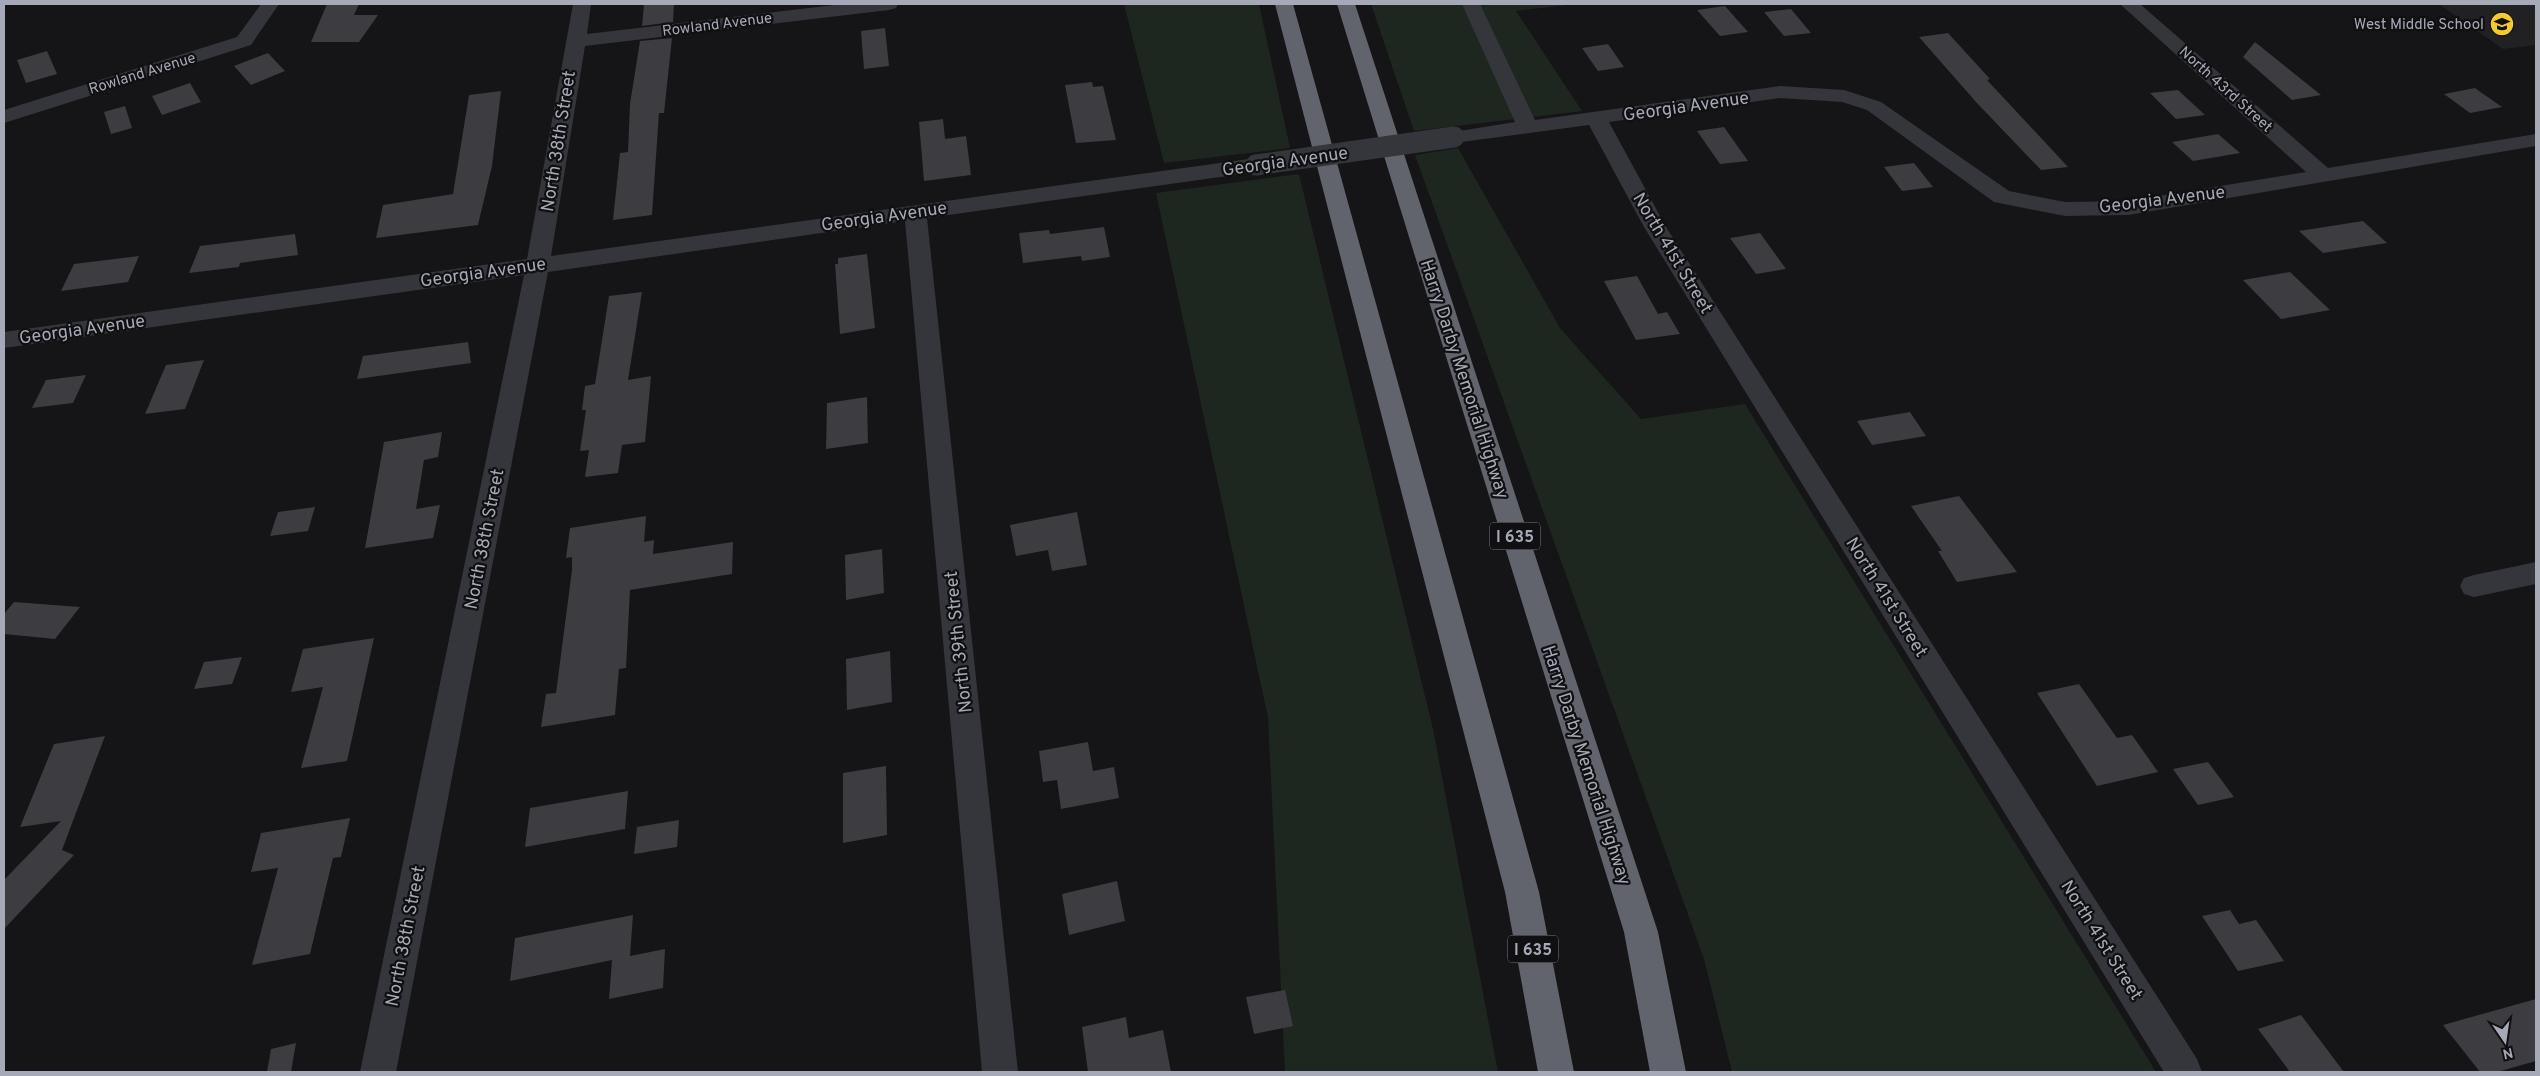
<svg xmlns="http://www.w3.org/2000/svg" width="2540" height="1076" viewBox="0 0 2540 1076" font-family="Overpass,sans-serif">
<rect width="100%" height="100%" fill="#151416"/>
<polygon fill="#212023" points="2439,4 2536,4 2536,45 2503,49"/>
<g fill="#1e2620">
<polygon points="1124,4 1259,4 1290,148 1164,163"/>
<polygon points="1371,4 1576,4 1516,11 1582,111 1414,131"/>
<polygon points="1458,148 1560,328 1641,419 1745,404 2156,1072 1732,1072 1704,959 1415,155"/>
<polygon points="1299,174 1433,729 1498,1072 1285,1072 1268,718 1156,193"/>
</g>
<g fill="#3c3c41">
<polygon points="327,4 359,4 354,15 378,15 359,42 311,42"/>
<polygon points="644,4 674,4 673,22 642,26"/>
<polygon points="1725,6 1748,32 1720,36 1697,10"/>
<polygon points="1791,9 1811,33 1784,36 1764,12"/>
<polygon points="885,28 889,66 864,69 861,31"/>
<polygon points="1948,33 1990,79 1987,80 2068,167 2041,170 1976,102 1919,37"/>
<polygon points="672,38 664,113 659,113 652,215 613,220 620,153 628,152 630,104 640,41"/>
<polygon points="2255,42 2321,95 2292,100 2243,57"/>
<polygon points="1608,44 1624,67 1598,71 1582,48"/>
<polygon points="47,51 57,74 26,83 17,60"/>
<polygon points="268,53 285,71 251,85 234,66"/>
<polygon points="1092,82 1093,87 1103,86 1116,140 1076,143 1065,85"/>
<polygon points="190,83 201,102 162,115 152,96"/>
<polygon points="2475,88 2479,91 2502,107 2470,113 2444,94"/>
<polygon points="2178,90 2205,115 2176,119 2150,93"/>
<polygon points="501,91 492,166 478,225 376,238 383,205 453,194 469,95"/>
<polygon points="125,106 132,128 111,134 104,112"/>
<polygon points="943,119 945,139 966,136 971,175 924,181 919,122"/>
<polygon points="1724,127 1748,161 1720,164 1697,131"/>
<polygon points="2218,134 2240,153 2193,161 2172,142"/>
<polygon points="1914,163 1933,187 1902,191 1884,167"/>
<polygon points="2363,221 2387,243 2323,253 2299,231"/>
<polygon points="1104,227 1110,257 1082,261 1081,256 1023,263 1019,233 1049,230 1050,234"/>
<polygon points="1760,233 1786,269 1756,274 1730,238"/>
<polygon points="295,234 298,255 240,263 239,267 189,273 200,246"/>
<polygon points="867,254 875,328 840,334 835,264 838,264 838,258"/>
<polygon points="139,256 128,282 61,291 74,264"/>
<polygon points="2290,272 2330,310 2281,319 2243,280"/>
<polygon points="1637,276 1658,314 1667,312 1680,334 1636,340 1604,281"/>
<polygon points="642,292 628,380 651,376 645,442 622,445 618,473 585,477 589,450 580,451 586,410 582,410 585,386 595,384 609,296"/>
<polygon points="468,342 471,363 357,379 363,356"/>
<polygon points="204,360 185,409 145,414 166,365"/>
<polygon points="86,375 73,403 32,408 46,380"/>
<polygon points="867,397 868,443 826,449 827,403"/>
<polygon points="1910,412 1926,436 1872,445 1857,421"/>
<polygon points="442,432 438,457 424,460 416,509 440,505 433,538 365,548 384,442"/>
<polygon points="1959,496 2017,572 1957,582 1938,551 1942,551 1911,506"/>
<polygon points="315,507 308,531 270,536 278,512"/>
<polygon points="1077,512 1087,565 1052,571 1048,550 1016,556 1010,525"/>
<polygon points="646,516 644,542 654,540 653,554 733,542 732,574 630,590 626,668 619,669 615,715 541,727 546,694 556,693 572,570 572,557 566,558 570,528"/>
<polygon points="882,549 884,593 846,600 845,555"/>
<polygon points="14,602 80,607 55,639 4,634 4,614"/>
<polygon points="374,638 347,761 301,768 323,687 291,692 303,649"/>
<polygon points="890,651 892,702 847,710 846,659"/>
<polygon points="242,657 232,684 194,689 204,662"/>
<polygon points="2079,684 2117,738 2132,735 2158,772 2097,786 2037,693"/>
<polygon points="105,736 62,850 74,855 4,929 4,880 61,821 20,827 54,744"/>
<polygon points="1088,742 1093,771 1114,767 1119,798 1061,809 1057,780 1043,782 1039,751"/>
<polygon points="2208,762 2234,797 2198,805 2173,769"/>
<polygon points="886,766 887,835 843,843 843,773"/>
<polygon points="628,791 625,829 525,847 530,808"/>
<polygon points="350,818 341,857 333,858 310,954 252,965 278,868 251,872 261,833"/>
<polygon points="679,820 677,847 634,854 637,827"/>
<polygon points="1117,881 1125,921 1069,935 1062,894"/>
<polygon points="2230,910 2239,924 2256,920 2284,961 2238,971 2202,916"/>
<polygon points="633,915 630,956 665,949 663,988 609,999 612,960 510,981 515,938"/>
<polygon points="1285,990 1293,1026 1254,1034 1246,997"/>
<polygon points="2536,999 2536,1061 2497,1072 2480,1072 2443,1025"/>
<polygon points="2301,1015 2344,1072 2290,1072 2258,1029"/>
<polygon points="1126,1017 1129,1038 1163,1030 1171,1072 1088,1072 1082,1027"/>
<polygon points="296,1043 291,1072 267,1072 271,1049"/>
</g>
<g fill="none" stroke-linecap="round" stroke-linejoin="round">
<g fill="#35363b" fill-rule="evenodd">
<polygon points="261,4 279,4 251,45 4,123 4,110 237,37"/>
<polygon points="573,4 591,4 587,34 843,4 898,4 896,8 889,10 585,46 551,256 1256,158 1264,160 1267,165 1264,170 1256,172 927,218 1018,1072 982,1072 905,221 548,272 396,1072 360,1072 524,275 4,348 4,332 527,259"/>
<polygon points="1462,4 1480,4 1535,120 1780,86 1844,90 1881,102 2009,191 2065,202 2128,201 2306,172 2120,4 2140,4 2328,168 2536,134 2536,146 2128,215 2065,216 1994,202 1867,110 1842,102 1780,98 1609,122 1666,227 2197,1059 2202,1072 2164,1072 1644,227 1589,125 1454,143 1447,141 1443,137 1447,133 1515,122"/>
<polygon points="2536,562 2536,584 2474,597 2464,594 2460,586 2464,578 2474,575"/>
</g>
<g fill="#61636d" fill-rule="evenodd">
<polygon points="1275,4 1293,4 1539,892 1574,1072 1538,1072 1505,892"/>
<polygon points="1337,4 1355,4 1658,932 1686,1072 1650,1072 1624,932"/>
</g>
<polyline stroke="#35363b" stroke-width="21" points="1256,165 1454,137"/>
</g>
<defs>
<g id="school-disc" transform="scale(1.25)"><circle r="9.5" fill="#f7ca2b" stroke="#100f11"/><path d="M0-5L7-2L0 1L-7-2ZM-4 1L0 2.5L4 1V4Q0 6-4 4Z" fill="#111"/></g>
</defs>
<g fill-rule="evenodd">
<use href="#school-disc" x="2502" y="24"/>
</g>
<g text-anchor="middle" stroke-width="4.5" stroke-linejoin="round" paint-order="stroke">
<g font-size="15" fill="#a6a9b7" stroke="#100f11">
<text transform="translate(717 24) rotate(-7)" y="5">Rowland Avenue</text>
<text transform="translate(142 73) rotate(-17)" y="5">Rowland Avenue</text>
<text transform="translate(2226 89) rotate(42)" y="5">North 43rd Street</text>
</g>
<g font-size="15" fill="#a6a9b7" stroke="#100f11" text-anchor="end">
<text x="2484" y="29">West Middle School</text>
</g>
<g fill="#100f11" stroke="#797b85" stroke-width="1">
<rect x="1490" y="522.5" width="50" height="27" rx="4"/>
<rect x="1508" y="935.5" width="50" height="27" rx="4"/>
</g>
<g font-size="16" font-weight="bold" fill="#a6a9b7">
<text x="1515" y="542">I 635</text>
<text x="1533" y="955">I 635</text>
</g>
<g font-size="18" fill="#a6a9b7" stroke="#100f11">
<text transform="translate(1686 106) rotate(-8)" y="6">Georgia Avenue</text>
<text transform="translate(558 141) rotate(-81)" y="6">North 38th Street</text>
<text transform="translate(1285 161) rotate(-8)" y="6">Georgia Avenue</text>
<text transform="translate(2162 199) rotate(-7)" y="6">Georgia Avenue</text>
<text transform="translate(884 216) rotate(-8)" y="6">Georgia Avenue</text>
<text transform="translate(1673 253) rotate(59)" y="6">North 41st Street</text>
<text transform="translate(483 272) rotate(-8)" y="6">Georgia Avenue</text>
<text transform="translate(82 329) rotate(-8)" y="6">Georgia Avenue</text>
<text transform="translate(1465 379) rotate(72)" y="6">Harry Darby Memorial Highway</text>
<text transform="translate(484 539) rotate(-79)" y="6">North 38th Street</text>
<text transform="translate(1887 597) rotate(58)" y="6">North 41st Street</text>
<text transform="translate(958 642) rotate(-96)" y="6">North 39th Street</text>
<text transform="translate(1587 765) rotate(72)" y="6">Harry Darby Memorial Highway</text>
<text transform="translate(405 936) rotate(-79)" y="6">North 38th Street</text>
<text transform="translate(2102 940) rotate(58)" y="6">North 41st Street</text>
</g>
</g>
<rect width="2540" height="1076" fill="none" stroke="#a6a9b7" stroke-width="10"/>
<g transform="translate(2505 1041) rotate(167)" stroke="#100f11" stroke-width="4" paint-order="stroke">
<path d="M0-4L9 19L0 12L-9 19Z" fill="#a6a9b7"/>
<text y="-8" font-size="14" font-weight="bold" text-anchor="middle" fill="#a6a9b7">N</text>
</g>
</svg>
